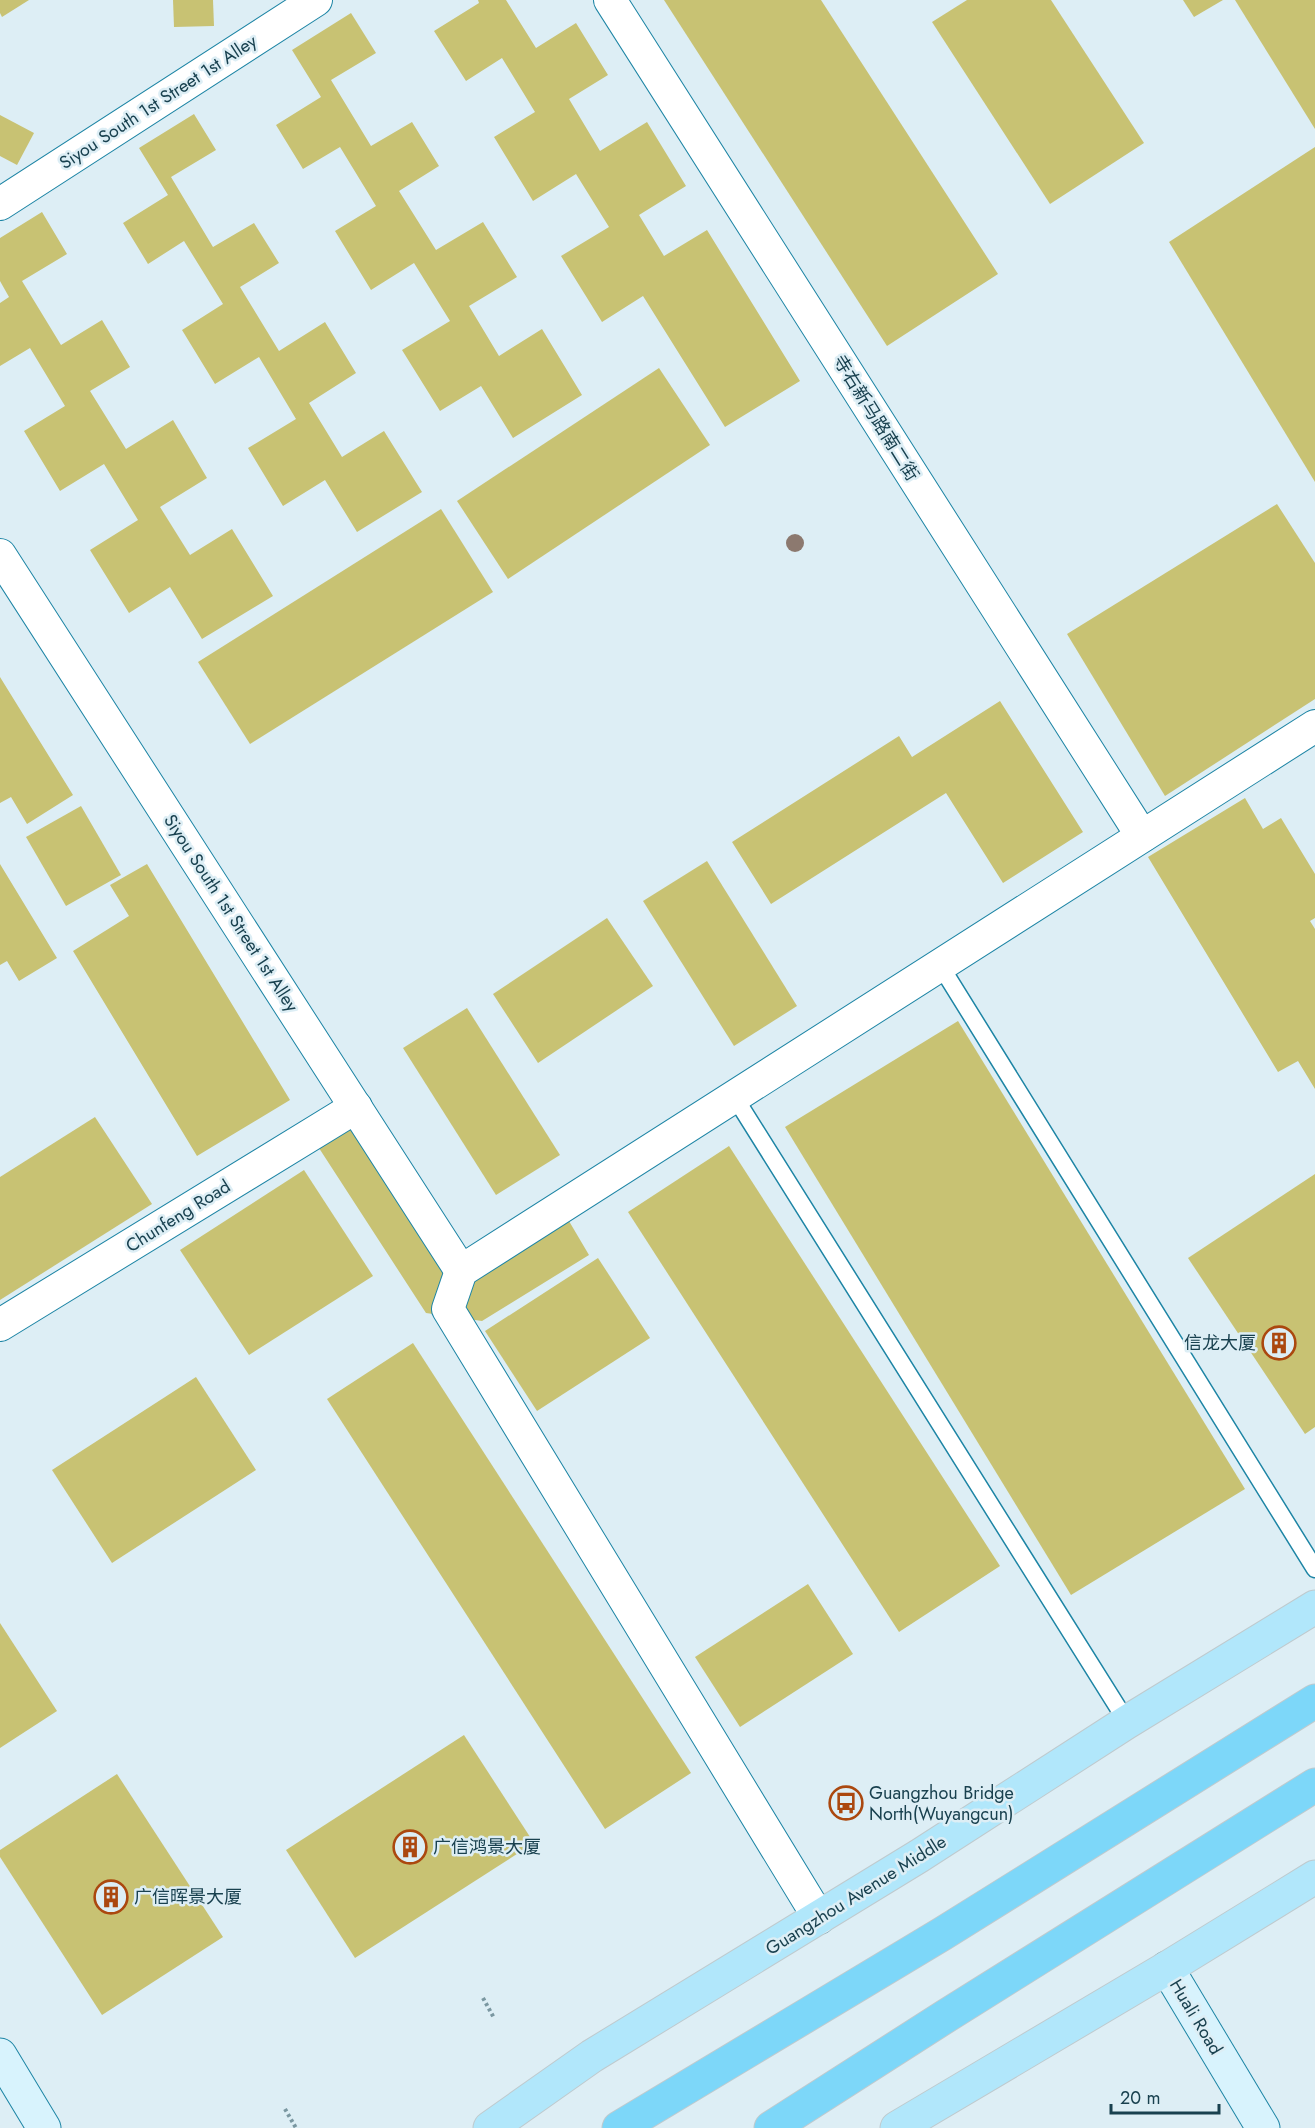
<svg xmlns="http://www.w3.org/2000/svg" width="1315" height="2128" viewBox="0 0 1315 2128" font-family="Jost,'Noto Sans SC',sans-serif">
<rect width="100%" height="100%" fill="#ddeef5"/>
<g fill="#c8c273">
<polygon points="0,0 29,0 2,17 0,13"/>
<polygon points="173,0 213,0 214,26 174,27"/>
<polygon points="478,0 506,0 536,48 576,23 608,75 569,99 600,151 647,122 686,186 639,215 664,256 707,230 800,381 725,427 643,296 602,322 561,256 609,227 576,174 533,201 494,137 535,112 502,58 466,81 434,31 479,3"/>
<polygon points="664,0 821,0 998,274 887,346"/>
<polygon points="967,0 1051,0 1144,143 1050,204 932,22"/>
<polygon points="1183,0 1223,0 1194,17"/>
<polygon points="1235,0 1315,0 1315,129"/>
<polygon points="351,13 376,53 331,80 371,146 412,122 439,166 399,191 436,250 483,222 517,277 469,306 499,356 542,329 582,395 513,438 481,386 440,411 402,350 450,321 414,263 371,290 335,231 376,206 340,147 303,169 276,125 321,97 292,50"/>
<polygon points="194,114 216,150 171,177 213,247 254,223 279,263 240,287 279,351 325,322 356,373 309,403 342,457 384,431 422,492 357,532 325,480 283,506 248,448 296,419 259,357 215,384 182,330 223,304 184,241 148,264 123,223 168,195 139,148"/>
<polygon points="0,115 34,133 17,165 0,156"/>
<polygon points="1315,147 1315,482 1169,242"/>
<polygon points="42,212 67,254 22,281 61,345 102,320 130,367 90,391 126,449 173,420 207,478 160,507 190,555 232,529 273,596 202,639 170,587 129,613 90,550 138,520 104,464 60,491 24,431 65,406 30,348 0,366 0,303 9,297 0,281 0,238"/>
<polygon points="659,368 710,445 508,579 457,501"/>
<polygon points="1277,504 1315,563 1315,699 1165,796 1067,634"/>
<polygon points="441,509 493,592 250,744 198,662"/>
<polygon points="0,677 73,795 27,824 11,797 0,803"/>
<polygon points="1000,701 1083,832 1003,883 946,793 771,904 732,842 899,736 912,757"/>
<polygon points="1245,798 1263,829 1281,818 1315,874 1315,918 1310,921 1315,929 1315,1089 1298,1061 1278,1072 1148,857"/>
<polygon points="81,806 121,875 66,906 26,837"/>
<polygon points="707,861 797,1006 734,1046 643,901"/>
<polygon points="0,864 57,958 19,981 7,961 0,965"/>
<polygon points="147,864 290,1100 197,1156 73,951 129,916 110,885"/>
<polygon points="607,918 653,986 538,1063 493,994"/>
<polygon points="467,1008 560,1155 496,1195 403,1048"/>
<polygon points="958,1021 1245,1489 1071,1595 785,1127"/>
<polygon points="95,1117 152,1204 0,1300 0,1177"/>
<polygon points="356,1121 443,1267 566,1216 589,1255 482,1321 426,1313 317,1145"/>
<polygon points="729,1146 1000,1566 899,1632 628,1212"/>
<polygon points="304,1170 373,1276 249,1355 180,1250"/>
<polygon points="1315,1174 1315,1427 1305,1434 1188,1258"/>
<polygon points="598,1258 650,1338 537,1411 485,1331"/>
<polygon points="413,1343 691,1773 605,1829 327,1399"/>
<polygon points="196,1377 256,1470 112,1563 52,1470"/>
<polygon points="808,1584 853,1654 740,1727 695,1657"/>
<polygon points="0,1623 57,1711 0,1748"/>
<polygon points="464,1735 534,1843 355,1958 286,1850"/>
<polygon points="117,1774 223,1937 102,2015 0,1857 0,1850"/>
</g>
<g fill="none" stroke-linecap="round" stroke-linejoin="round">
<g stroke="#1d85a5" stroke-width="19">
<g id="lane">
<polyline points="940,965 1315,1569"/>
<polyline points="734,1096 1127,1722"/>
</g>
</g>
<g stroke="#1d85a5" stroke-width="34">
<g id="street">
<polyline points="610,0 1142,836"/>
<polyline points="0,204 316,0"/>
<polyline points="0,555 461,1271"/>
<polyline points="0,1325 356,1107"/>
<polyline points="819,1918 448,1309 461,1271 1315,726"/>
</g>
</g>
<g stroke="#1d85a5" stroke-width="35">
<g id="secondary">
<polyline points="1167,1968 1263,2128"/>
<polyline points="0,2055 44,2128"/>
</g>
</g>
<g stroke="#bfcace" stroke-width="35">
<g id="primary">
<polyline points="490,2128 592,2056 919,1856 1127,1722 1315,1607"/>
<polyline points="897,2128 1167,1968 1315,1877"/>
</g>
</g>
<g stroke="#bfcace" stroke-width="35">
<g id="highway">
<polyline points="619,2128 942,1934 1315,1701"/>
<polyline points="771,2128 946,2016 1315,1785"/>
</g>
</g>
<g stroke="#7a97a1" stroke-width="4" stroke-dasharray="3 3" stroke-linecap="butt">
<polyline points="483,1998 494,2018"/>
<polyline points="285,2109 296,2128"/>
</g>
<use href="#lane" stroke="#fff" stroke-width="16"/>
<use href="#street" stroke="#fff" stroke-width="32"/>
<use href="#secondary" stroke="#d8f3fd" stroke-width="33"/>
<use href="#primary" stroke="#b1e7fb" stroke-width="33"/>
<use href="#highway" stroke="#7dd7f9" stroke-width="33"/>
</g>
<circle fill="#8c796f" cx="795" cy="543" r="9"/>
<defs>
<g id="building-ring" transform="scale(1.725)"><circle r="9.5" fill="#ddeef5" stroke="#ab480f" stroke-width="1.5"/><path d="M-4-6H4V6H1V3H-1V6H-4ZM-2.5-4.3h1.7v1.8h-1.7ZM.8-4.3h1.7v1.8H.8ZM-2.5-1h1.7V.8h-1.7ZM.8-1h1.7V.8H.8Z" fill="#ab480f"/></g>
<g id="bus-ring" transform="scale(1.725)"><circle r="9.5" fill="#ddeef5" stroke="#ab480f" stroke-width="1.5"/><path d="M-5-6H5V4H4V6H2V4H-2V6H-4V4H-5ZM-3.5-4V0h7V-4ZM-3.5 1.2v1.5H-2V1.2ZM2 1.2v1.5H3.5V1.2Z" fill="#ab480f"/></g>
</defs>
<g fill-rule="evenodd">
<use href="#building-ring" x="1279" y="1343"/>
<use href="#bus-ring" x="846" y="1803"/>
<use href="#building-ring" x="410" y="1847"/>
<use href="#building-ring" x="111" y="1897"/>
</g>
<g text-anchor="middle" stroke-width="5" stroke-linejoin="round" paint-order="stroke">
<g font-size="18" fill="#19414f" stroke="#ddeef5">
<text transform="translate(158 102) rotate(-33)" y="6">Siyou South 1st Street 1st Alley</text>
<text transform="translate(876 418) rotate(58)" y="6">寺右新马路南二街</text>
<text transform="translate(231 913) rotate(57)" y="6">Siyou South 1st Street 1st Alley</text>
<text transform="translate(178 1216) rotate(-32)" y="6">Chunfeng Road</text>
<text transform="translate(856 1895) rotate(-32)" y="6">Guangzhou Avenue Middle</text>
<text transform="translate(1196 2017) rotate(59)" y="6">Huali Road</text>
</g>
<g font-size="18" fill="#19414f" stroke="#ddeef5" text-anchor="start">
<text x="1256" y="1349" text-anchor="end">信龙大厦</text>
<text x="869" y="1799">Guangzhou Bridge<tspan x="869" dy="21">North(Wuyangcun)</tspan></text>
<text x="433" y="1853">广信鸿景大厦</text>
<text x="134" y="1903">广信晖景大厦</text>
</g>
</g>
<path d="M1111 2104v9h108v-9" fill="none" stroke="#19414f" stroke-width="3"/>
<text x="1120" y="2104" font-size="18" fill="#19414f" stroke="#ddeef5" stroke-width="4.5" paint-order="stroke">20 m</text>
</svg>
